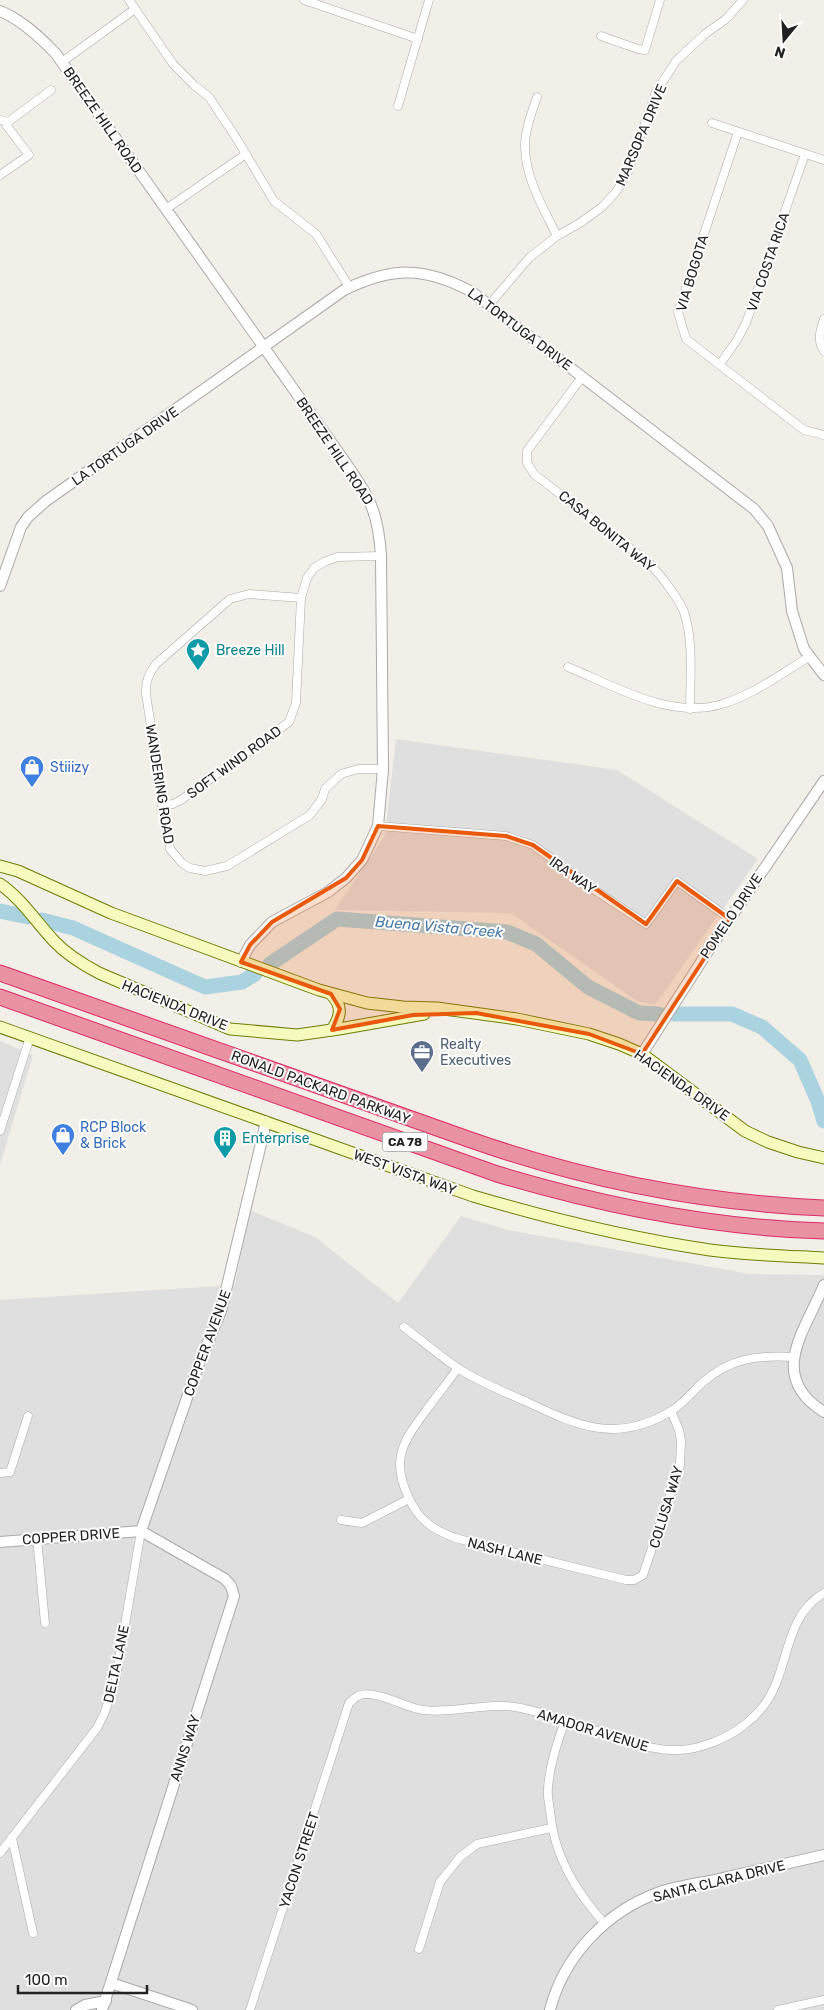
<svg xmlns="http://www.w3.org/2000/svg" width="824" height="2010" viewBox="0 0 824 2010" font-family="Rubik,sans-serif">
<rect width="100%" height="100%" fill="#f2efe9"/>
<g fill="#e0dfdf">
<polygon points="396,739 617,770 758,859 655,1005 637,1001 511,913 335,910 385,835"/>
<polygon points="0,1041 33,1055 0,1165"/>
<polygon points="249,1210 315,1237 398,1303 461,1216 508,1230 750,1274 824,1275 824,2010 0,2010 0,1300 235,1285"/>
</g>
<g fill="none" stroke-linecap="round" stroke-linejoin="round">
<g stroke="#aad3df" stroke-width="15">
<polyline points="0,911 28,917"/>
<polyline points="42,920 73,928 205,987 242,982 255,974"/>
<polyline points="270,964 337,919 507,932 536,944 588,987 639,1013 659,1014"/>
<polyline points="674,1014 732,1014 762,1027 800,1060 818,1101 824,1121"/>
</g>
<g stroke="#a9a9a9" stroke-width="9">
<g id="minor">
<polyline points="129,0 173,64 195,86 209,97 235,136 274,201 316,234 350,288"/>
<polyline points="304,0 418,39"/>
<polyline points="601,36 638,49 645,50 660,0"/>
<polyline points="62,62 135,9"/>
<path d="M 537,97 C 532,112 525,129 525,146 C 525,178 543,207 557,236"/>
<polyline points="398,106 429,0"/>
<polyline points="0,120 8,122 51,90"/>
<polyline points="712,123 824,160"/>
<polyline points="738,132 678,312 686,339 804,430 824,435"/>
<polyline points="0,175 29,155 7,126 8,122"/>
<polyline points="166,209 246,154"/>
<polyline points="489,305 529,258 557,236 580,223 602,207 616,192 628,172 656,92 676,61 705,34 726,19 743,0"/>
<path d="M 824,319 C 820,330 817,341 824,351"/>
<polyline points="720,364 737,340 746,323 805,154"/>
<path d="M 582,377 L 527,451 L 527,463 L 534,474 L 648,562 C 659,573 678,597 684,612 C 694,642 690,678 690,709"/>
<path d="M 301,598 L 249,594 L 230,599 L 156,664 C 149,673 145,683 146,694 L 170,849 L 182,863 L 190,868 L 205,871 L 227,866 L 310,815 L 322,799 L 325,789 L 341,774 L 358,769 L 383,769"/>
<path d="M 568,667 C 615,686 670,720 722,704 C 753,695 782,673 809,657"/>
<polyline points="162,805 173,804 181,800 289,722 296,703 301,598 307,578 314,568 324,562 337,557 381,556"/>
<polyline points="378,826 506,836 533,845 593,889 646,924 677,881 730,919"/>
<polyline points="0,1131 30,1037"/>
<path d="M 404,1327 C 422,1341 440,1356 459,1369 C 480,1382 504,1392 527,1402 C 578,1426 617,1444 671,1411 C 683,1404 691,1393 702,1383 C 730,1358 757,1355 793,1357"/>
<path d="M 458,1368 C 447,1383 436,1397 425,1412 C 403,1441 391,1460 408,1496 C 418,1520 432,1529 455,1538 L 626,1580 L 634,1580 L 643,1575 L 680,1465 L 681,1441 L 679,1430 L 671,1411"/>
<polyline points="0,1473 10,1472 28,1416"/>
<polyline points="341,1520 362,1523 409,1499"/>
<polyline points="37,1538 45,1623"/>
<path d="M 565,1721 C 557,1743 550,1764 548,1788 C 547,1795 549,1803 550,1811 C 554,1856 575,1890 604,1923"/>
<polyline points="12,1838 33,1933"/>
<polyline points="0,1853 97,1728 104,1714 115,1683 141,1531"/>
<polyline points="419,1949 440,1882 460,1857 477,1844 551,1828"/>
<path d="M 250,2010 L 349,1703 C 352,1701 355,1697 358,1696 C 371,1688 407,1708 423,1710 C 455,1714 489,1701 521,1708 C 553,1715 584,1727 615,1737 C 636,1743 656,1751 677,1750 C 691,1750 702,1746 714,1742 C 735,1734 755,1719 767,1701 C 790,1666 784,1616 824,1593"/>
<polyline points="778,2010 824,2000"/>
</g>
</g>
<g stroke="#a9a9a9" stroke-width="12">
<g id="tertiary">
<path d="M 0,11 C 22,20 40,37 56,54 L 343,459 C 369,497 378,509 381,556 L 383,769 L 378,826 L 362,860 L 346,878 L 328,892 L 272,922 L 250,945 L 241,962"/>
<path d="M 0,586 L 21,527 L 28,517 L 46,501 L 344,290 C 392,267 424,266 472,292 L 754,509 L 768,526 L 787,568 L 792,611 L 804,649 L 824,675"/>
<polyline points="642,1054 710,948 824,781"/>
<path d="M 824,1285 C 806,1329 766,1376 824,1412"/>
<polyline points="141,1531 198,1366 221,1311 264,1131 265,1121"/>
<polyline points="0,1542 141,1531 225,1579 231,1586 234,1596 102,2010"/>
<polyline points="111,1983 192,2010"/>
<polyline points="76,2010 85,2005 106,2001"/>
<path d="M 550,2010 C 564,1955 607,1911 660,1892 C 680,1885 703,1883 723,1878 C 757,1870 790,1863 824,1855"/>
</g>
</g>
<g stroke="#707d05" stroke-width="13">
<g id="secondary">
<polyline points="0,866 18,871 111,913 319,990 367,1003 403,1007 437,1008 517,1019 589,1034 619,1044 642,1054 745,1131 768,1142 798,1152 824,1158"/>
<path d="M 0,884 C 22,899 36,922 54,941 C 67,955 82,964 99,973 L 230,1029 L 297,1035 L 339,1029 L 424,1014"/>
<path d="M 331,994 C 343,1006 341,1016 332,1030"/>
<path d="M 0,1027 L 473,1196 C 551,1219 629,1238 710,1250 C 747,1255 786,1256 824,1258"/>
</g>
</g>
<g stroke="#dc2a67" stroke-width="17">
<g id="motorway">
<path d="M 0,973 L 468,1139 C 584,1180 701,1203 824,1208"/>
<path d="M 0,997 L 497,1174 C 604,1206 712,1228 824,1231"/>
</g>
</g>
<use href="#minor" stroke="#fff" stroke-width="8"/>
<use href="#tertiary" stroke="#fff" stroke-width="10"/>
<use href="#secondary" stroke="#f7fabf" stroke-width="11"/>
<use href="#motorway" stroke="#e892a2" stroke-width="15"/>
</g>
<path fill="#e8590c" fill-opacity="0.2" stroke="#e8590c" stroke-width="4" stroke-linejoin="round" d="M 378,826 L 506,836 L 533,845 L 646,924 L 677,881 L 730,919 L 642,1054 L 589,1034 L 476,1013 L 413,1015 L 332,1030 L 340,1009 L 331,994 L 241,962 L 250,945 L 272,922 L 346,878 L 362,860 Z"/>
<defs>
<g id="sight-pin" transform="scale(1.25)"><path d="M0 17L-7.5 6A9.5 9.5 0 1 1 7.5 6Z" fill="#0f9aa8" stroke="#fff"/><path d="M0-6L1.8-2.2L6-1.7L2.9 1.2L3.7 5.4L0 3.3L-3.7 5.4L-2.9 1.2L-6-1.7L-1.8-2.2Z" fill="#fff"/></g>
<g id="shop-pin" transform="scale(1.25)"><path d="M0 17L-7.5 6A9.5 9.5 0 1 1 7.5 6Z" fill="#3f7fe0" stroke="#fff"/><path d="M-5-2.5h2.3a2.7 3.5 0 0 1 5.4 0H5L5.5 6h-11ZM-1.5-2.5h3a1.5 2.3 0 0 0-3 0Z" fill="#fff"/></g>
<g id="office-pin" transform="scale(1.25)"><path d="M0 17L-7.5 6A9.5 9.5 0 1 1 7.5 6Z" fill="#5c6f8a" stroke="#fff"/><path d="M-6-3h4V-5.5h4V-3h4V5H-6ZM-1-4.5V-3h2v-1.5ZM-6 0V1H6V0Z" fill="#fff"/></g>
<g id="building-pin" transform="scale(1.25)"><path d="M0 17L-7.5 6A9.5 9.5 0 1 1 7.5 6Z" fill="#0f9aa8" stroke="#fff"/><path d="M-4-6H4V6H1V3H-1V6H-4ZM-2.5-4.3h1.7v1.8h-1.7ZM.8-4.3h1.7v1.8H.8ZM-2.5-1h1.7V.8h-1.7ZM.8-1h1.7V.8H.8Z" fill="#fff"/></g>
</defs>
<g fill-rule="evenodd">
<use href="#sight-pin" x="198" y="650"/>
<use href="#shop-pin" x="32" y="767"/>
<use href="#office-pin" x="422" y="1052"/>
<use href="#shop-pin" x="63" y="1135"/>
<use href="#building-pin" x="225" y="1138"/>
</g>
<g text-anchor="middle" stroke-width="4" stroke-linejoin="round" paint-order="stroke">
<rect fill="#fff" stroke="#646464" stroke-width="1" x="382.5" y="1132.5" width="45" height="19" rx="4"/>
<g font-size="12" font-weight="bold" fill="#222">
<text x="405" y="1146">CA 78</text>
</g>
<g font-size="14" fill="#222" stroke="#fff">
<text transform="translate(103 120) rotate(55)" y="5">BREEZE HILL ROAD</text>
<text transform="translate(641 135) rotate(-67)" y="5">MARSOPA DRIVE</text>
<text transform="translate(768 262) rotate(-71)" y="5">VIA COSTA RICA</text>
<text transform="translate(692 273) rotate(-73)" y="5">VIA BOGOTA</text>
<text transform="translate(520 329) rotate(37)" y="5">LA TORTUGA DRIVE</text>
<text transform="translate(125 446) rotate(-35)" y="5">LA TORTUGA DRIVE</text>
<text transform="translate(335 451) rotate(56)" y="5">BREEZE HILL ROAD</text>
<text transform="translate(607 531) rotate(39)" y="5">CASA BONITA WAY</text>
<text transform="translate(234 762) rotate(-36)" y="5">SOFT WIND ROAD</text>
<text transform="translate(160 784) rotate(81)" y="5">WANDERING ROAD</text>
<text transform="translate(573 875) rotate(35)" y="5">IRA WAY</text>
<text transform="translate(731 916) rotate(-56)" y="5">POMELO DRIVE</text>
<text transform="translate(175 1005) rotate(22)" y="5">HACIENDA DRIVE</text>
<text transform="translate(682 1085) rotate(35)" y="5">HACIENDA DRIVE</text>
<text transform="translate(321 1087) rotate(20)" y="5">RONALD PACKARD PARKWAY</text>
<text transform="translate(405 1172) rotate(20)" y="5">WEST VISTA WAY</text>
<text transform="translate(207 1343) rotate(-70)" y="5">COPPER AVENUE</text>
<text transform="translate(666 1507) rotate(-73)" y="5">COLUSA WAY</text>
<text transform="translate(71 1536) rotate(-4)" y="5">COPPER DRIVE</text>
<text transform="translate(505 1551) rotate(14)" y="5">NASH LANE</text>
<text transform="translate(116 1664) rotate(-78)" y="5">DELTA LANE</text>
<text transform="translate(593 1730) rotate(17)" y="5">AMADOR AVENUE</text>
<text transform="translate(185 1748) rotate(-72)" y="5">ANNS WAY</text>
<text transform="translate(299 1860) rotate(-72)" y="5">YACON STREET</text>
<text transform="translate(719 1881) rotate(-14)" y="5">SANTA CLARA DRIVE</text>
</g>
<g font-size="14" fill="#0d838f" stroke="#fff" text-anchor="start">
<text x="216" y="655">Breeze Hill</text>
<text x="242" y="1143">Enterprise</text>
</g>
<g font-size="14" fill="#366cbe" stroke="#fff" text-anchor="start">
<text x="50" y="772">Stiiizy</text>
<text x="80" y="1132">RCP Block<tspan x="80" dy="16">&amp; Brick</tspan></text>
</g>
<g font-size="14" fill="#4e5e75" stroke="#fff" text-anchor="start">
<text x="440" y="1049">Realty<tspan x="440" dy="16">Executives</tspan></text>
</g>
<g font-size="15" font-style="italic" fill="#4a7aab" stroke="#fff">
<text transform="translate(439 927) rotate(5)" y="5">Buena Vista Creek</text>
</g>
</g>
<g transform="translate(784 40) rotate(198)" stroke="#ffffff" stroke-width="4" paint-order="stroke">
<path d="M0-4L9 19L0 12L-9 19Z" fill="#222222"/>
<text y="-8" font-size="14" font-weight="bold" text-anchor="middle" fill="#222222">N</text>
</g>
<path d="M18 1985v8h129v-8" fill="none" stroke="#222222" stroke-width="2.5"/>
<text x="25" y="1985" font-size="15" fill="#222222" stroke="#ffffff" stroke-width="4" paint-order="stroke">100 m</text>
</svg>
